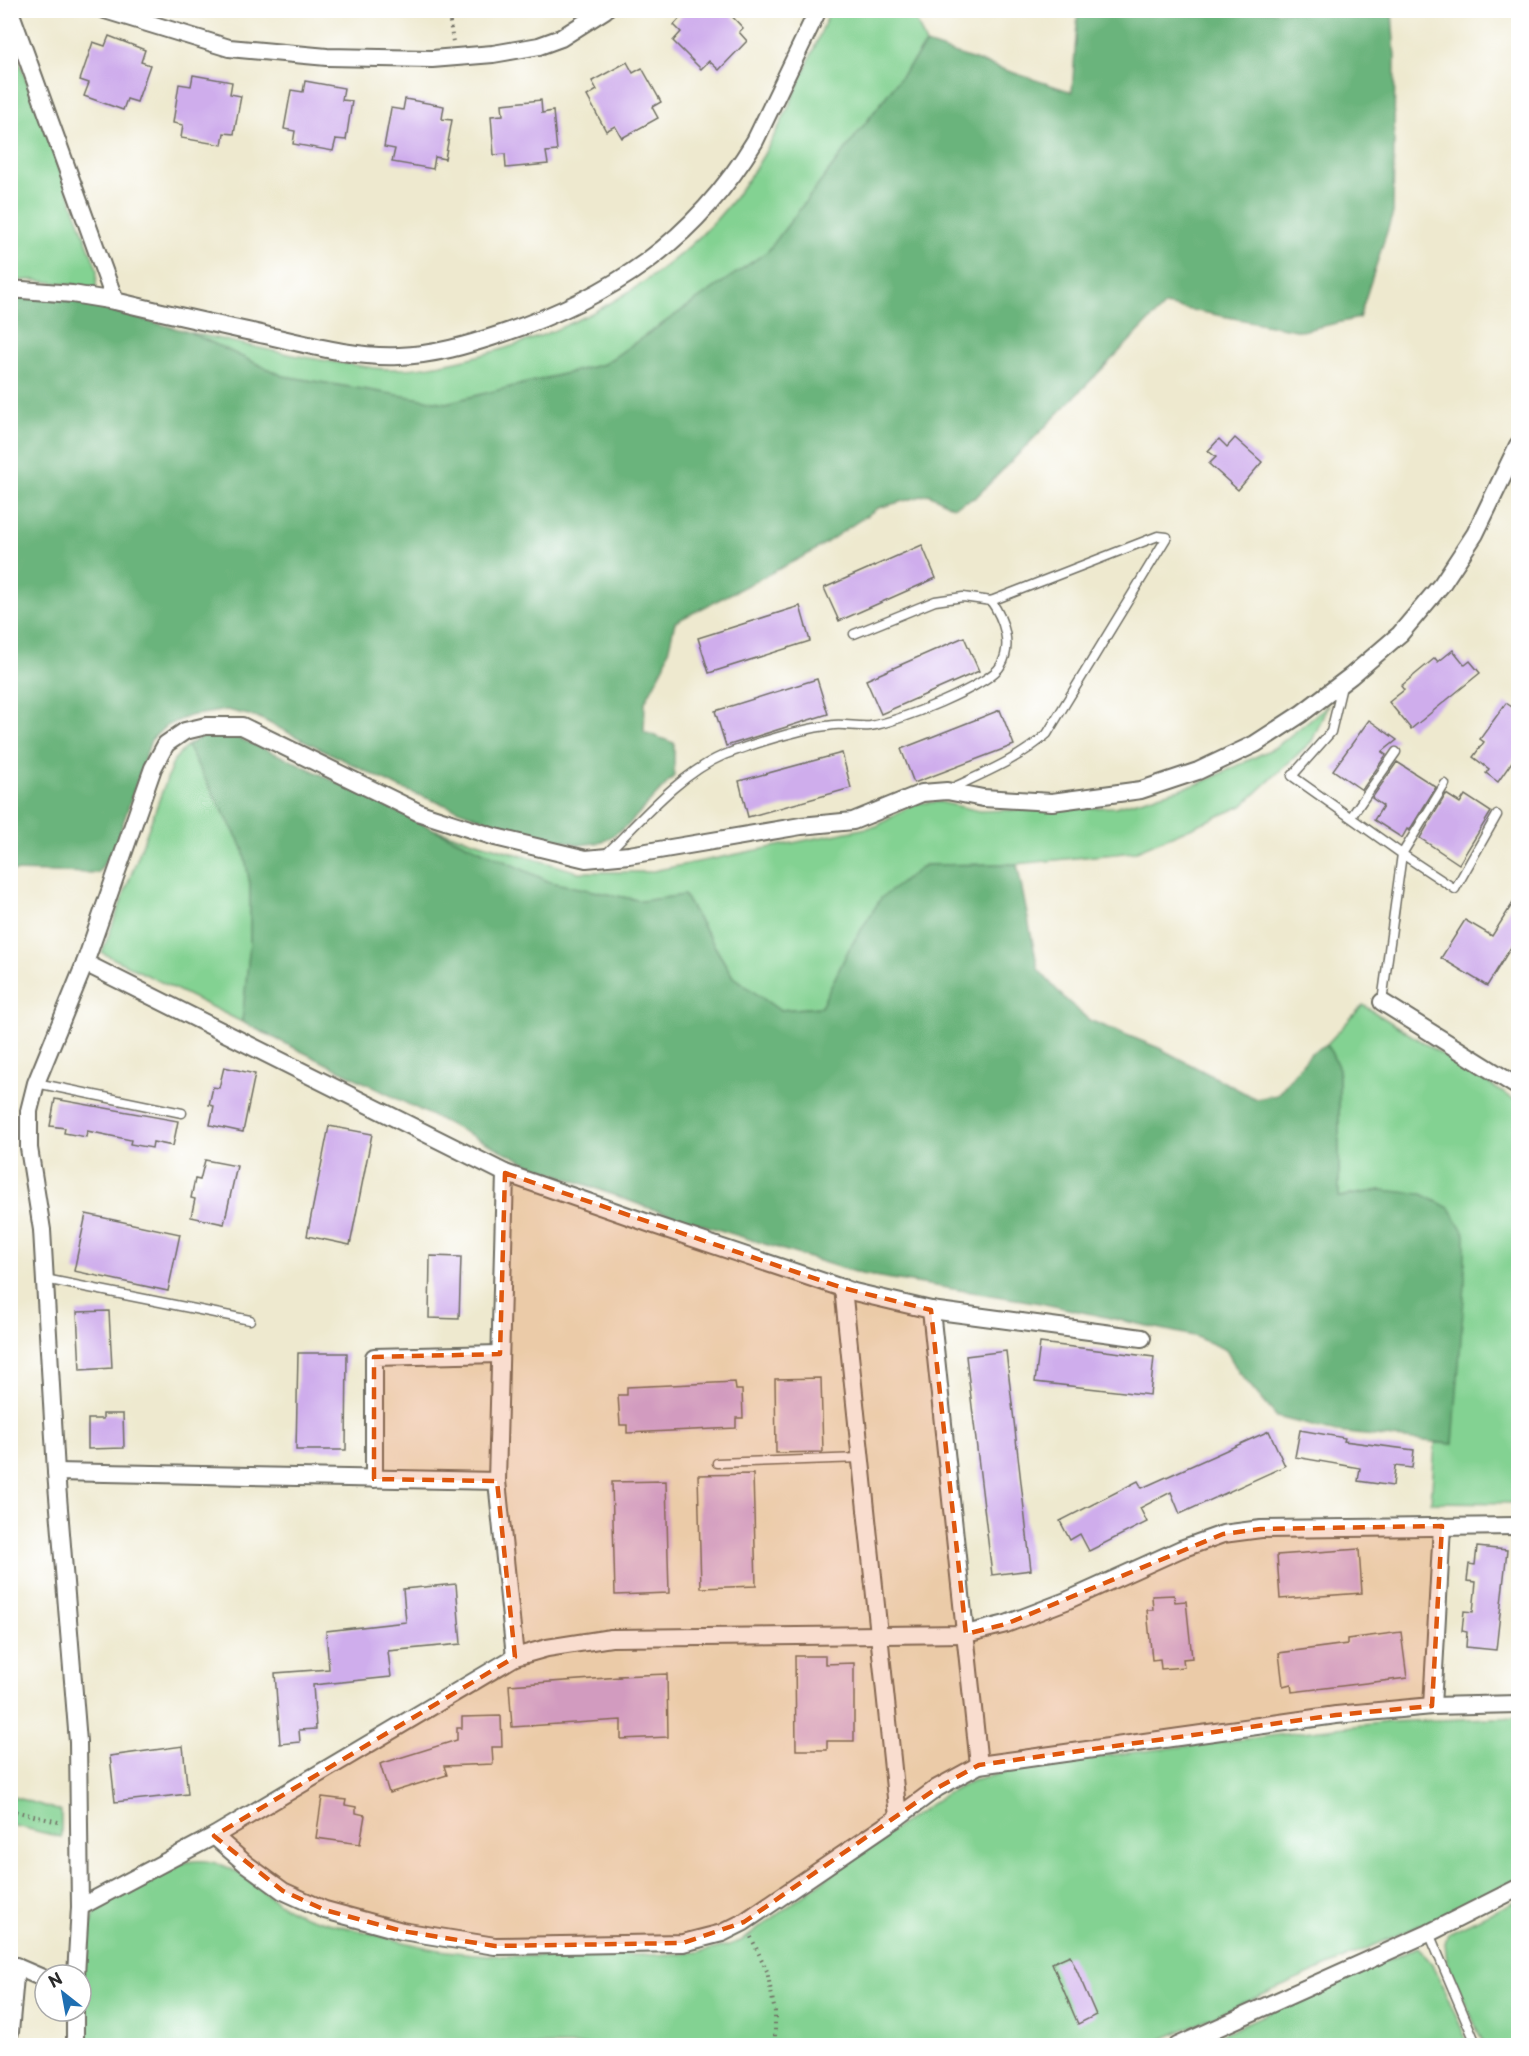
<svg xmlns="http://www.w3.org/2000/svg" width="1529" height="2056" viewBox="0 0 1529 2056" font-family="'Playpen Sans',sans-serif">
<rect width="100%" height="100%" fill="#fff"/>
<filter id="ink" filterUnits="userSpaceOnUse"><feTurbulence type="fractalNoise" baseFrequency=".0167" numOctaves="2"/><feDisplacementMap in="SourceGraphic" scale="12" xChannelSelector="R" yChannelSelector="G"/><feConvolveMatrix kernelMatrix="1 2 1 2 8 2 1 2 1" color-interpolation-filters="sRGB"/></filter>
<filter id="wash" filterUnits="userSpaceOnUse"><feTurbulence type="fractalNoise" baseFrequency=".008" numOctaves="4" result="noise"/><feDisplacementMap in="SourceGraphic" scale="24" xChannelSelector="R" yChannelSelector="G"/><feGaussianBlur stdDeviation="1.35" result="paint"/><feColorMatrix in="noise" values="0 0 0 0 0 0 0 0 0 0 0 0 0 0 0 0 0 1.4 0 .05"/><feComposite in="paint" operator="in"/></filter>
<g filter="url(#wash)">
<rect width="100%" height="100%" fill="#eee9cf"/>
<g fill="#83d292" stroke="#577e5e" stroke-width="1.5">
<path d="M 830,11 L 914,11 L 914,15 L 926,44 L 768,251 L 604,364 L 446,403 L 283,376 L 189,332 C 242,344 295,357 349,364 C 362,366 376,369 390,369 C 416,370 444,364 470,358 C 572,333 671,280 736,196 C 778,142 803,73 830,11 Z"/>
<polygon points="10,36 97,269 96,288 33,280 11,281"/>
<polygon points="1328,705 1312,741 1242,806 1134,852 1017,864 924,865 849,949 821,1007 779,1010 733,977 684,895 642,901 550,882 433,829 578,872 648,872 877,826 915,803 940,802 980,811 1115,807 1201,783 1276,747"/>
<polygon points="187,746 243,848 250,884 250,944 242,1022 102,953 174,760"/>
<polygon points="1363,1005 1518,1102 1518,1503 1431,1502 1435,1443 1453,1444 1381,1190 1339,1197 1339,1069 1327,1044"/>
<path d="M 1518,1717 L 1518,1878 L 1450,1912 L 1149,2045 L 86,2046 C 82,2004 78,1950 96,1911 C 126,1893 168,1857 205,1861 C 244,1865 265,1901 299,1914 C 322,1923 346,1927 370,1933 C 393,1939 417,1946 440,1950 C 498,1959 556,1956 613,1955 C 657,1955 702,1957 743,1940 L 878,1840 L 946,1794 L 972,1781 L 1036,1764 L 1388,1722 Z"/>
<polygon points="11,1796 61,1811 61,1837 11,1825"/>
<polygon points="1518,1900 1518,2045 1484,2045 1447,1961 1445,1943 1448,1933"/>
<polygon points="1418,1947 1433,1965 1469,2045 1194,2046"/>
</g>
<g fill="#6ab47c" stroke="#4a7054" stroke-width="1.5">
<polygon points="1078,11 1392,11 1395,58 1393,213 1359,318 1301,331 1165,305 976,497 953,507 929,494 878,508 812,552 675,622 665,664 645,702 644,732 674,743 674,776 628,825 603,842 580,845 488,821 400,788 257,717 227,710 189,716 166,726 151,740 115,847 98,873 11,871 11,294 61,297 189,332 283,376 446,403 604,364 768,251 926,44 1072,92"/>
<polygon points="201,737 236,737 293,761 433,829 550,882 642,901 684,895 733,977 779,1010 821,1007 849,949 881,898 925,865 1017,864 1038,969 1064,998 1089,1020 1159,1048 1256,1099 1277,1095 1311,1053 1327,1044 1339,1069 1339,1197 1381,1190 1422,1194 1449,1208 1465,1234 1465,1284 1453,1444 1336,1432 1277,1417 1238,1371 1226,1350 1194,1336 1040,1303 861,1274 646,1207 529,1164 242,1022 250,944 250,884 243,848 187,746"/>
</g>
<g id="blocks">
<g fill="#cfadec">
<polygon points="687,10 726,10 743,28 739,32 747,41 719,70 709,61 701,69 673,41 681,32 674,25"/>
<polygon points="109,36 145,50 141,62 150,65 137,102 127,99 123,110 84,96 89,83 80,80 93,42 105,46"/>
<polygon points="627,62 633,73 642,68 661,102 652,107 658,118 622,138 615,126 606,131 587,96 597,90 592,81"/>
<polygon points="193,75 232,82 230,94 241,96 234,134 224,133 222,145 181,138 183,125 173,123 179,84 191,86"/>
<polygon points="305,81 344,88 342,100 352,101 346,140 336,139 333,151 293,144 295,131 284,129 291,90 303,92"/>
<polygon points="405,99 444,106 442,119 452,120 445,159 435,157 433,169 392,162 395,149 384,147 391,108 403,110"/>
<polygon points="541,100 542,113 553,111 557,151 546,152 548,164 506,168 505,154 494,155 491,116 503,115 502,104"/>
<polygon points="1235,438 1262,462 1238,490 1209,464 1216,457 1208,451 1219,439 1227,447"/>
<polygon points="922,545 936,578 839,621 824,588"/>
<polygon points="800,606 810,641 709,673 698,638"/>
<polygon points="964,637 979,671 881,714 866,680"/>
<polygon points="1453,650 1465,665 1470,661 1480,673 1411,729 1389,702 1404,690 1401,686 1435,658 1438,662"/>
<polygon points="817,679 828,714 726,746 715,711"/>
<polygon points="1506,703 1518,711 1518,753 1498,782 1486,773 1489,769 1473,757 1484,742 1480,739"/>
<polygon points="1000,710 1014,745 914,783 901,749"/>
<polygon points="1369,720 1397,740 1382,752 1386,755 1362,790 1333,770"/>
<polygon points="842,753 851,788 748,817 739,781"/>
<polygon points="1397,762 1436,787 1409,831 1407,829 1402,838 1374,820 1383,806 1372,798"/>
<polygon points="1446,794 1460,803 1465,795 1491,812 1459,864 1420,838"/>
<polygon points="1518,895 1518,936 1487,986 1441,958 1465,920 1492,936"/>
<polygon points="224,1067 255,1074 243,1132 210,1125 214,1106 209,1105 213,1087 219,1088"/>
<polygon points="55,1099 178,1121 173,1146 153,1142 152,1148 130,1144 131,1140 87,1131 86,1137 64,1133 65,1128 50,1126"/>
<polygon points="329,1126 372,1134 350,1245 307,1236"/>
<polygon points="205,1160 237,1166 224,1224 191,1217 195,1199 191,1198 195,1179 200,1180"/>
<polygon points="86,1214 180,1234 168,1291 74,1271"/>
<polygon points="430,1256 461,1257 459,1319 429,1318"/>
<polygon points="109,1311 112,1368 80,1370 77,1312"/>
<polygon points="1040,1343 1154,1357 1150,1395 1035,1382"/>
<polygon points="1006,1351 1031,1570 992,1575 966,1356"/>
<polygon points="298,1353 347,1353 346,1450 296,1450"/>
<polygon points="821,1378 823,1452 776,1453 775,1379"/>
<polygon points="735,1382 736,1390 742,1390 743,1418 736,1418 736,1428 627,1433 627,1425 620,1425 618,1395 627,1395 627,1387"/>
<polygon points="103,1414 123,1414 124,1448 88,1449 88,1419 103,1419"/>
<polygon points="1300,1430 1345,1438 1344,1441 1414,1450 1412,1468 1395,1466 1393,1486 1358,1481 1360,1468 1295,1457"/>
<polygon points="1269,1431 1285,1466 1180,1514 1171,1492 1140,1508 1147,1522 1089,1551 1080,1534 1070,1540 1060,1521 1138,1481 1142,1488"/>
<polygon points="753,1474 756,1586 701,1588 698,1475"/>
<polygon points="666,1481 669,1593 615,1595 612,1482"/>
<polygon points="1477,1547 1507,1550 1496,1650 1466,1647 1467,1632 1462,1631 1464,1611 1473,1612 1476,1582 1467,1581 1469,1564 1475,1565"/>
<polygon points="1359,1549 1362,1593 1280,1599 1277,1555"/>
<polygon points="456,1584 461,1644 388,1651 391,1677 313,1685 316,1729 299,1730 300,1742 280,1744 275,1673 329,1669 326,1631 406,1622 403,1589"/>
<polygon points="1174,1595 1175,1602 1186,1601 1192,1658 1183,1659 1184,1667 1161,1669 1160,1659 1152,1660 1147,1610 1153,1610 1152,1596"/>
<polygon points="1401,1632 1407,1678 1292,1692 1291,1684 1283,1686 1279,1653 1347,1644 1347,1639"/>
<polygon points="795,1656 825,1656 825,1664 854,1663 854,1741 827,1741 827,1750 796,1750"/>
<polygon points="667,1674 668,1737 621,1739 621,1720 512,1727 509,1685 620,1677 619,1676"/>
<polygon points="501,1716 502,1747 492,1747 493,1764 444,1766 447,1775 389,1793 380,1764 457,1740 457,1728 462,1728 462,1717"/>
<polygon points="183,1746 188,1794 115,1802 110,1756"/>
<polygon points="322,1797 346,1800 345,1805 356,1807 356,1813 365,1815 360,1844 316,1838"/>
<polygon points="1070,1955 1096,2015 1078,2024 1052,1963"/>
</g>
</g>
</g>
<g filter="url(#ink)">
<use href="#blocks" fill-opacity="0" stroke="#6f6e64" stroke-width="1.5"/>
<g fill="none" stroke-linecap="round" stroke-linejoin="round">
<g stroke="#6f6e64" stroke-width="11">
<g id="lane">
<path d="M 854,634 L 935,601 L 963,597 L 991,601 L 1158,536 L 1167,537 L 1047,734 C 1019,759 984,773 950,789"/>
<polyline points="1342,686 1331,732 1292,776 1402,854 1382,1002"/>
<polyline points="1445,784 1402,854 1455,889 1497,815"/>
<polyline points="1351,817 1396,752"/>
<path d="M 605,855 C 640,821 679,774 724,755 C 752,744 803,728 834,725 C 846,724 858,727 870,726 C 895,723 990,686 1001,665 C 1013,645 1003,618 991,601"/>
<polyline points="36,1083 182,1113"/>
<polyline points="45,1279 250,1320"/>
<polyline points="717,1463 861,1458"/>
<polyline points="1429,1933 1477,2046"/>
</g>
</g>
<g stroke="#6f6e64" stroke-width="20">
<g id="street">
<polyline points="105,10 229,48 327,57 432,59 493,54 539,46 561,38 605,10"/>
<path d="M 10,11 L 115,301 C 164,313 215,324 265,335 C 309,345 354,358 399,356 C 434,355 468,345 501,334 C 611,297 694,242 755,141 L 818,10"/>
<polyline points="10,289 72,294 115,301"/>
<polyline points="85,963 505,1173 654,1225 854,1292 931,1310 1142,1338"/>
<polyline points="1382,1002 1518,1087"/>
<polyline points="505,1173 497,1481 515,1657"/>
<polyline points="843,1288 898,1817"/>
<polyline points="931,1310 979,1765"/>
<polyline points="56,1472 497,1481"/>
<polyline points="374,1479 374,1357 500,1354"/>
<polyline points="1432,1706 1442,1526"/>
<polyline points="214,1836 246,1864 283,1891 325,1910 402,1931 495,1946 683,1943 722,1933 744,1922 898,1817 937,1788 979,1765 1336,1715 1432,1706 1518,1704"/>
<polyline points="80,1907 214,1836 515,1657 547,1648 611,1638 966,1634 1006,1624 1066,1601 1181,1549 1223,1534 1261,1529 1518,1526"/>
<polyline points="10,1964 45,1979"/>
<polyline points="76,1975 80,1907 78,1742 56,1472 42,1230 29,1148 29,1111 36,1083 85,963 153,768 166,744 185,731 206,726 242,726 420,813 495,837 586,859 629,855 801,826 853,821 922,793 947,791 983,798 1052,802 1141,790 1198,771 1255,744 1301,714 1351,676 1400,634 1442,584 1475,534 1518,445"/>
<polyline points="75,2011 75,2046"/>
<polyline points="10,2032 16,1966"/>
<polyline points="1177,2046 1429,1933 1518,1888"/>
</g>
</g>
<g stroke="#6f6e64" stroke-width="4" stroke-dasharray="1.5 4.5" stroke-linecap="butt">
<polyline points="448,10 453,42"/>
<polyline points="10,1810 62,1823"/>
<polyline points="751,1937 767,1971 775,2012 775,2046"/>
</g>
<use href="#lane" stroke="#fff" stroke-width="8"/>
<use href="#street" stroke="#fff" stroke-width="16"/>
</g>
</g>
<path fill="#df570e" fill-opacity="0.2" stroke="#df570e" stroke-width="4.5" stroke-dasharray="12 8" stroke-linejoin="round" d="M 505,1173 L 843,1288 L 931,1310 L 966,1634 L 1006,1624 L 1223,1534 L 1261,1529 L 1442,1526 L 1432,1706 L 1336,1715 L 979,1765 L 937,1788 L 744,1922 L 683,1943 L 495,1946 L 402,1931 L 325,1910 L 283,1891 L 214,1836 L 515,1657 L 497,1481 L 374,1479 L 374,1357 L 500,1354 Z"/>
<rect width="1529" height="2056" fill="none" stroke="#fff" stroke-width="36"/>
<g transform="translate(63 1993) rotate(329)"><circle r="28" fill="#ffffff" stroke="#aaaaaa" stroke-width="1.5"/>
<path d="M0-4.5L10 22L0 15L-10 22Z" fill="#1f6fb2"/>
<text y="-9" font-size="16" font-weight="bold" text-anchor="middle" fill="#2b2b2b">N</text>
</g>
</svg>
